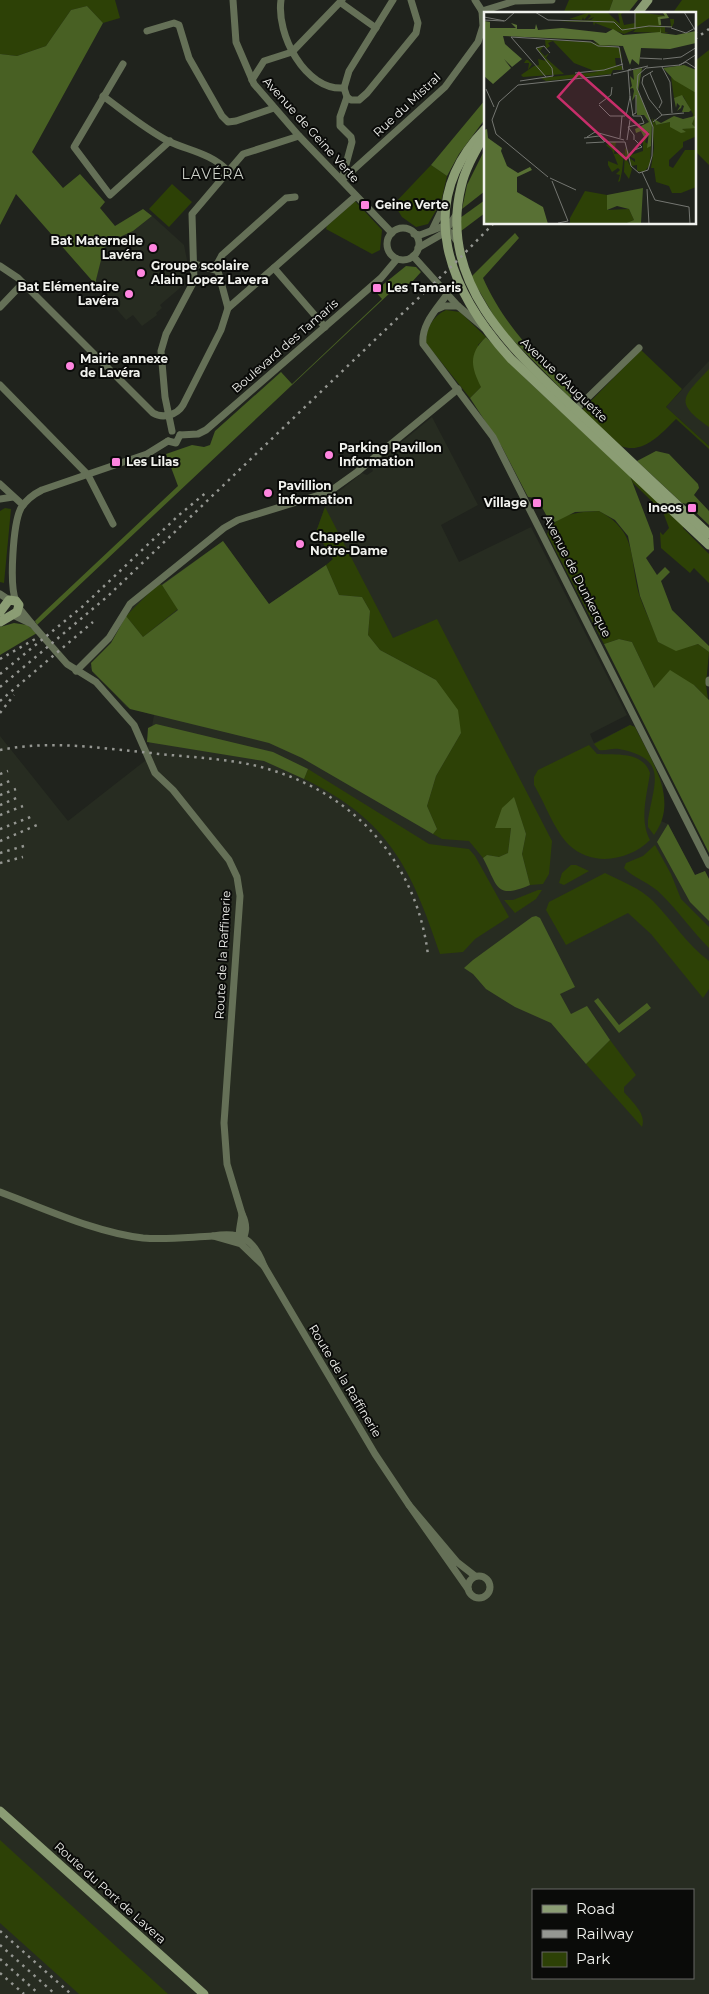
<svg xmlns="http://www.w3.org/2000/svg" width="709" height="1994" viewBox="0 0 709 1994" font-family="Montserrat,sans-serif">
<rect width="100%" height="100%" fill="#20231d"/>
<g fill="#272c21" fill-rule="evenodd">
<polygon points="152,216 184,245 189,270 182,276 187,282 160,305 162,308 156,313 157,315 142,326 133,315 126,320 95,284 103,248 111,241 133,231"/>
<polygon points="709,361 709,446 666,407"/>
<path d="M 432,417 L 478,505 L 441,525 L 459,562 L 531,527 L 627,715 L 590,734 L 594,743 L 630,725 L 635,727 L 663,784 L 664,802 L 661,821 L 668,824 L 695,875 L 705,871 L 709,879 L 709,1994 L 0,1994 L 0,736 L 68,821 L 146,760 L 154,715 L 126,707 L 110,688 L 94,674 L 90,667 L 116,636 L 129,610 L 158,584 L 162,584 L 223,541 L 269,604 L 333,560 L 316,532 L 327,501 L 362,473 L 367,475 L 373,471 L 371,467 ZM 533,1890 L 693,1890 L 693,1978 L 533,1978 Z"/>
</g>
<g fill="#2d4106">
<polygon points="0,0 115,0 120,18 103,23 87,6 71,10 46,46 17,56 0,54"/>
<polygon points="569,0 613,0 608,14 563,14"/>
<polygon points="682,0 709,0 709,18 695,28 695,14 672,14"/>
<polygon points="709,50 709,165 695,151 695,61"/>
<polygon points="431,165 447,176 441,202 428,224 416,227 402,217 394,204"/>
<polygon points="172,184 192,202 169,227 149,209"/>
<polygon points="355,201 382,230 380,250 372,254 326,229 327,226"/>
<path d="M 446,310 L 460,312 L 486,337 L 478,345 L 481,387 L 470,398 L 426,343 C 425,329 433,316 446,310 Z"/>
<path d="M 641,350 L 682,389 L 666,407 L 709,446 L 709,449 L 676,419 C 662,433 643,455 621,446 L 582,410 Z"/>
<path d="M 709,369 L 709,427 C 674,402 682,398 709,369 Z"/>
<polygon points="630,476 684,526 683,528 709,554 709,583 694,568 690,573 661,548 660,532 663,535 669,528 663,512 633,483"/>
<polygon points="325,507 393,638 437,619 552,841 549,874 543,884 530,885 522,854 526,834 514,798 496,827 511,828 508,853 499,857 487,855 483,858 469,841 442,839 433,834 437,829 427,806 436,776 461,733 436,680 380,650 368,635 370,611 362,597 339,595 326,565 333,559 316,532"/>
<polygon points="5,508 11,509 4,583 0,582 0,511"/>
<path d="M 599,511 C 638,532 629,557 639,594 C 644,610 653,626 658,642 L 676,650 L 698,644 L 709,652 L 706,685 L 708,699 L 694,685 L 654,688 L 632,642 L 619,639 L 604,644 L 547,534 C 556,513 579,512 599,511 Z"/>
<polygon points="158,584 162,585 178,609 143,637 126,616"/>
<path d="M 630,725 L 635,727 C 651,760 680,800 654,835 L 648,827 L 648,820 C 654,782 669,759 619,749 C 612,748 606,751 599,750 L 594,744 Z"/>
<path d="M 589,745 L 597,754 C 615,755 643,751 650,773 C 647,795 639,819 650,840 C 629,861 592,867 569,845 C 554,830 545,803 534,785 L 534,777 L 538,770 Z"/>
<path d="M 308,769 L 429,844 L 469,849 L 475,856 L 509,917 L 475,939 L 463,952 L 440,954 C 411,868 389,820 304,779 Z"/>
<path d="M 655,845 L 671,874 L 681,899 L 709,927 L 709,948 C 692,931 679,912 662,895 C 651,883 633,878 624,868 L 626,863 L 643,856 Z"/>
<polygon points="571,865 576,865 589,871 564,885 559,883 562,873"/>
<path d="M 605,873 C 621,881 640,888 653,901 C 672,920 687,945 709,961 L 709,989 L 703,998 L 651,934 L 628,913 L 566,945 L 546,910 L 549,902 Z"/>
<polygon points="538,890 542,890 536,899 515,913 504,900 513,900"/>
<path d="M 610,1040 L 636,1075 L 624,1087 L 624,1092 C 632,1102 647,1114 642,1127 L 586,1064 Z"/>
<polygon points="0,1840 168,1994 79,1994 0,1923"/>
</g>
<g fill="#486023">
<polygon points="613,0 638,0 627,14 608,14"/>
<polygon points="87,6 103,23 32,152 63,188 80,174 105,202 100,208 115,226 143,209 152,216 133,231 111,241 104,248 95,284 16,194 0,225 0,54 17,56 46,46 71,10"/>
<polygon points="485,100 485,119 459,154 447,176 431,165"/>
<polygon points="485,149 485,191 462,209 467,185"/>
<polygon points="485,200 485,213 461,231 460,218"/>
<path d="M 515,233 L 519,238 L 483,278 C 505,327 536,356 574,394 L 570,398 L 501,328 L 471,277 Z"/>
<polygon points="406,266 416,267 421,272 411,283 392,291 37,625 35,621 43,613 178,486 166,454 192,445 204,447 210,445 215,431 281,372 292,384 382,299 375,291"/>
<path d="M 486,337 L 527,380 L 630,476 L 653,536 L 654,550 L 646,558 L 657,575 L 665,567 L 670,572 L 661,581 L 672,610 L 709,646 L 709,652 L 698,644 L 676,651 L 658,642 L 640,596 L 628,536 L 615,520 L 599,511 L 575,512 L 551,524 L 537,498 L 528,497 L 502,447 L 470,398 L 481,387 C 471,367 468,354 486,337 Z"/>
<polygon points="656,451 669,454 698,484 699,488 694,495 709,511 709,525 687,504 682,503 637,461"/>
<polygon points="223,541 269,604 326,565 339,595 362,597 370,611 368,635 380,650 436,680 458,710 461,733 436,776 427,806 437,829 433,834 302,758 269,743 130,709 92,671 91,663 111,643 126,616 143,637 178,610 162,585"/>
<polygon points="14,623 27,625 37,633 0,655 0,627"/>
<polygon points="619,639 632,642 654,688 670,670 694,685 709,700 709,853 604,644"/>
<polygon points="156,724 273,752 308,769 304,779 264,761 147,742 148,728"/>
<path d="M 514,797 L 526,834 L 522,854 L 530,885 C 495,900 498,886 483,858 L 487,855 L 499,857 L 508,853 L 511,828 L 495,828 L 502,808 Z"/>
<polygon points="668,824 695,875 705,871 709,879 709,921 690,902 657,842"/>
<polygon points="536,916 540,918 575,987 560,994 571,1014 587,1006 610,1040 586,1064 551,1023 515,1007 486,989 473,974 464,968 473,960 532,917"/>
<polygon points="598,998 619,1025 647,1003 651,1008 619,1033 594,1001"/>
</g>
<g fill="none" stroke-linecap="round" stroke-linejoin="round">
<g stroke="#657057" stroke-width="7">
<polyline points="233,0 236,42 254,84 299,136 392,233"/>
<path d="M 281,0 C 276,34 305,91 344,88"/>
<polyline points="475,0 482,11"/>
<polyline points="341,3 376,28"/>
<polyline points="482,11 515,1 552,0"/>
<polyline points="147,31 174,23 179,25 189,58 222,116 228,122 236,121 274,108"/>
<polyline points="123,64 74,147 110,195 170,141"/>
<polyline points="252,80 264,61 292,52 342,0"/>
<polyline points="344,88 347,97 351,100 359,100 367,93 416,33 418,23 411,0"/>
<polyline points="344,88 349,71 393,0"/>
<path d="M 103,96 C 125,112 146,130 170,142 C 191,151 212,154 228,171"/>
<polyline points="342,179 352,142 351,137 340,126 340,117 347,97"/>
<polyline points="342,180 445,87 478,42 483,26 482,11"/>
<circle cx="403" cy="244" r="16"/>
<polyline points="432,230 445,203"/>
<polyline points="414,234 420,235 441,227 451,233 459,244"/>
<polyline points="418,248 444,233 456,215"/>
<polyline points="413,256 458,306 484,328"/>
<polyline points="195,264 218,271 228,308"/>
<path d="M 0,266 L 18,278 L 153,413 C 163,419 177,415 183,405 L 221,330 L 228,308 L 356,196"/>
<polyline points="215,268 222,255 286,198 295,197"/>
<polyline points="274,268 325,327"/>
<path d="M 448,293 C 437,309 421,324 423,344 L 493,437 L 709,865"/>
<polyline points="0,307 23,283"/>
<polyline points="437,309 444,306 458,306"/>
<polyline points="0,385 88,475 113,524"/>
<polyline points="576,409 639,348"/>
<polyline points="172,431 165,397 161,351 166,334 194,281 192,214 243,154 299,136"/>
<polyline points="180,435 198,434 206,430 381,278 397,259"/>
<polyline points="168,441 176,443 180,435"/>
<polyline points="0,484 23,505"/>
<polyline points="0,499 13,497"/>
<polyline points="0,594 9,600"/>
<path d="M 16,601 C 9,586 13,523 21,508 C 26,500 34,494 42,490 L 147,454 L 168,441"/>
<polyline points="13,615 32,624 19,608"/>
<polyline points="32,624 67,664 96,682 134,725 155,773 173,790 229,860 237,877 240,896 224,1123 227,1164 242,1214"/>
<polyline points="76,671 109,638 130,604 224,528 238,520 329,492 357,472 458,389"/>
<polyline points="709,680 709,683"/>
<path d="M 0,1192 C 46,1209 94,1232 143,1238 C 166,1240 190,1237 213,1236"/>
<path d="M 241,1244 C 246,1233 248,1226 242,1214 C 241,1225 237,1234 241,1244 L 264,1266 C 254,1239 241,1231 213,1236 L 241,1244"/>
<polyline points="264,1266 375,1454 409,1505"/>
<circle cx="479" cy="1587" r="11"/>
<polyline points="468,1589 409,1505 457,1562 475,1576"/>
</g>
<g stroke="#8b9d74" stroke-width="9">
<polyline points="637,14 648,0"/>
<path d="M 485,129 C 412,205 450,292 511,359 L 709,545"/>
<path d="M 484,136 C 475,152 465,169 461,187 C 437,286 518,355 582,415 C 624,455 666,495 709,534"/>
<polyline points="0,612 9,600 16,601 19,605 17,612 0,622"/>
<polyline points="0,1811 204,1994"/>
</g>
<g stroke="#959792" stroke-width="2.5" stroke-dasharray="2.5 5" stroke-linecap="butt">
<polyline points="695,39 709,29"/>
<polyline points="0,659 37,638"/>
<polyline points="0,674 82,607 179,515 208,491"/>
<polyline points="0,687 108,596 455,263 493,224"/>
<polyline points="0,701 93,622"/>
<polyline points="0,713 14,695"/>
<path d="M 0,750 C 50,740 101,748 151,753 C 185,757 220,758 253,765 C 348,787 416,857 428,955"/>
<polyline points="0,774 8,771"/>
<polyline points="0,785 12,780"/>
<polyline points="0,795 16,789"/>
<polyline points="0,805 19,797"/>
<polyline points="0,815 23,806"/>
<polyline points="0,829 33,816"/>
<polyline points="0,841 37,825"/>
<polyline points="0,853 24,846"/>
<polyline points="0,863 23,857"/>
<polyline points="0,1931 71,1994"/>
<polyline points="0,1945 55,1994"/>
<polyline points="0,1959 39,1994"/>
<polyline points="0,1973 24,1994"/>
</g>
</g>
<g fill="#fe85df" stroke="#0a0b09" stroke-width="2">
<rect x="360" y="200" width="10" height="10" rx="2.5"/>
<circle cx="153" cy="248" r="5"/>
<circle cx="141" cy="273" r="5"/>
<rect x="372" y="283" width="10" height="10" rx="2.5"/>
<circle cx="129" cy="294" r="5"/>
<circle cx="70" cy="366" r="5"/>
<circle cx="329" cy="455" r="5"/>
<rect x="111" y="457" width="10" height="10" rx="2.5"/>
<circle cx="268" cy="493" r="5"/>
<rect x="532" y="498" width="10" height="10" rx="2.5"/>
<rect x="687" y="503" width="10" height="10" rx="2.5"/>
<circle cx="300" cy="544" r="5"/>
</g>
<g text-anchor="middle" stroke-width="4" stroke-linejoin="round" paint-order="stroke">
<g font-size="12" fill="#f1f2ee" stroke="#0a0b09">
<text transform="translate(407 105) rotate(-43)" y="4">Rue du Mistral</text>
<text transform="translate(311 130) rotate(48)" y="4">Avenue de Geine Verte</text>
<text transform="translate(285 346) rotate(-41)" y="4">Boulevard des Tamaris</text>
<text transform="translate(564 380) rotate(44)" y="4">Avenue d'Auguette</text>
<text transform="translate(577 576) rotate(63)" y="4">Avenue de Dunkerque</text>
<text transform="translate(223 955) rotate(-87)" y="4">Route de la Raffinerie</text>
<text transform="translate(345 1381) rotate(59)" y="4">Route de la Raffinerie</text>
<text transform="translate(110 1893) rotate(42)" y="4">Route du Port de Lavera</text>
</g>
<g font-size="12" font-weight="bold" fill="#f1f2ee" stroke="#0a0b09" text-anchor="start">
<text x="375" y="209">Geine Verte</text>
<text x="143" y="245" text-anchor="end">Bat Maternelle<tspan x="143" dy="14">Lavéra</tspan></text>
<text x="151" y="270">Groupe scolaire<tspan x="151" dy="14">Alain Lopez Lavera</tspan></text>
<text x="119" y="291" text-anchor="end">Bat Elémentaire<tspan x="119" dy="14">Lavéra</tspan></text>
<text x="387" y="292">Les Tamaris</text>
<text x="80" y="363">Mairie annexe<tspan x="80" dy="14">de Lavéra</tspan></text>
<text x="339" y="452">Parking Pavillon<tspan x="339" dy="14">Information</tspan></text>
<text x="126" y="466">Les Lilas</text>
<text x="278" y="490">Pavillion<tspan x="278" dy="14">information</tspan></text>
<text x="527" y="507" text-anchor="end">Village</text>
<text x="682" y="512" text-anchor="end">Ineos</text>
<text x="310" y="541">Chapelle<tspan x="310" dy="14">Notre-Dame</tspan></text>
</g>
<g font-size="14" letter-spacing="1" fill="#ccd0c8" stroke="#0a0b09">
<text x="213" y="179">LAVÉRA</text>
</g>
</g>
<g transform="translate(484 12)">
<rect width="212" height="212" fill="#20231d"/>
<path d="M 106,0 L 123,0 L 136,12 L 134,0 L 136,3 L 135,0 L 140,0 L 137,2 L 140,13 L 151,11 L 151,0 L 184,4 L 176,7 L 177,14 L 187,14 L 186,7 L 190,7 L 190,11 L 188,15 L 181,15 L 181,20 L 185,21 L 149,20 L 152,17 L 140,22 L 111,11 L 110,14 L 109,10 L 75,10 L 107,8 L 110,5 L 103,8 L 107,4 L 105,2 L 100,8 L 99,5 L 98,8 L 85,7 ZM 61,28 L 107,30 L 136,36 L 139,51 L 137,46 L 131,46 L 132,54 L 138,54 L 138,58 L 129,58 L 127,62 L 62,69 L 57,66 L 113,60 L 90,51 L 69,29 L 64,31 L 66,34 L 62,37 ZM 59,35 L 56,39 L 61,44 L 65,41 L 62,46 L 80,62 L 39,65 L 37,63 L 50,54 L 48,52 L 44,58 L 45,51 L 40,51 L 42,48 L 44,48 L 50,54 L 55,53 L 54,47 L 62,49 L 52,36 ZM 187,65 L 212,81 L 213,124 L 199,130 L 199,135 L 185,148 L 185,154 L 189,156 L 201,138 L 212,138 L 212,175 L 197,181 L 188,181 L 185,174 L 172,170 L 170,156 L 167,156 L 170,136 L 168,106 L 172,113 L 186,110 L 187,112 L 201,120 L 198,117 L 211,115 L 208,112 L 209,102 L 199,84 L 190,86 ZM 165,120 L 161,130 L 167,134 L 166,153 L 160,160 L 153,159 L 153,153 L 147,154 L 144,145 L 151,150 L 151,147 L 145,144 L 143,145 L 143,148 L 148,157 L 145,167 L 140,160 L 141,136 L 147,143 L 159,139 L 159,126 ZM 129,130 L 132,130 L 130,142 L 140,141 L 139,134 L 140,142 L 138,159 L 136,169 L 134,170 L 136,163 L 132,162 L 136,158 L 134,156 L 128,160 L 124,153 L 124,149 L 134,153 L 128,138 L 122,133 ZM 101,179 L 123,183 L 123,198 L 145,197 L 150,208 L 140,212 L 86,212 L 86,206 Z" fill="#2d4106"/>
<path d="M 200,53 L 212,58 L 212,81 L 190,68 L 179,56 ZM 158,56 L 154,79 L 168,111 L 167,134 L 163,136 L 165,120 L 160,125 L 157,119 L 152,121 L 151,117 L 165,110 L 160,103 L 153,103 L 152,83 L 148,89 L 150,79 L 149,76 L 145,77 L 148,74 L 146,64 L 150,68 L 149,58 ZM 198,83 L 207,98 L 205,100 L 198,100 L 200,94 L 198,93 L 197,96 L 193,99 L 196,94 L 193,91 L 192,96 L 190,86 ZM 190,104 L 199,107 L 211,104 L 208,112 L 212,116 L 198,117 L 202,120 L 197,121 L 186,115 L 186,110 L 172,113 L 170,107 L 177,111 ZM 159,176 L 157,211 L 161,212 L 140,212 L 150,208 L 145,197 L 133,194 L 123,198 L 123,183 Z" fill="#486023"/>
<path d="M 0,9 L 6,10 L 6,16 L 32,16 L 27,11 L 33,13 L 33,17 L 51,17 L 52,12 L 54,18 L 78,16 L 122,21 L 129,17 L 139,23 L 176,20 L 176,15 L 177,21 L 192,23 L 212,19 L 212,31 L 186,37 L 157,36 L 155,53 L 148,47 L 146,53 L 139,34 L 116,33 L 109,28 L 19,24 L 21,32 L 38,47 L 28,55 L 20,47 L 27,56 L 9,72 L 0,64 ZM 3,117 L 4,126 L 18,136 L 17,139 L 23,154 L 34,161 L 46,155 L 48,158 L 33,165 L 33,180 L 59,195 L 64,212 L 0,212 L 0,118 Z" fill="#587034"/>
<path fill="none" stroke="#587034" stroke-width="2.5" d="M 176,13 L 175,6 L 183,5 L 180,0"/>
<path fill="none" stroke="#747671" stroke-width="1" d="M 51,0 L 64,8 L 130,10 L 138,18 L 165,14 L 188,15M 151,0 L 151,17M 200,0 L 213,21M 0,5 L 21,9 L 31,0M 0,8 L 20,9M 187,16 L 202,21 L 211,16M 156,46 L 178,47M 179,47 L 197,45 L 213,35M 195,53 L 202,50 L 213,57M 178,55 L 186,70 L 188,101M 169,59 L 159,65 L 158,71 L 165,87 L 178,103M 91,61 L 120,58 L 139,52M 166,61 L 178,90 L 175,96M 129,62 L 164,54M 62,65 L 27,25 L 107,30 L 114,34 L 135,35 L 139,58M 36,69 L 69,64 L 68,56 L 52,36 L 60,34 L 66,41M 2,77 L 10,95M 146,84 L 149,104M 115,92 L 127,83 L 128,75M 115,93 L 126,104 L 141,104M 148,103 L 152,101 L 152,83M 142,104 L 146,85 L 144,58 L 147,57M 169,110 L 178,103 L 200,101M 144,115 L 160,111 L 157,104 L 149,104M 144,115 L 150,123 L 150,128M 103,125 L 111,120 L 140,128M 100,126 L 115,124 L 121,130M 136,126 L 138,104M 143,128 L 146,108M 122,130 L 141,130 L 147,154 L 155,161 L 164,158 L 168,144 L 169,115 L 153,76 L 154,63 L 162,56 L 196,53 L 213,42M 102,131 L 120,130M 148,139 L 158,135 L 151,128M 158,160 L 171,188 L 205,195 L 206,212M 64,165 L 12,122 L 8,108 L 15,90 L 34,73 L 127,63M 66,166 L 92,178M 68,169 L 84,209 L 74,211M 163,177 L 165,212"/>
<path fill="#c72e6a" fill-opacity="0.15" stroke="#c72e6a" stroke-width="2.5" d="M 95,61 L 164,122 L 142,147 L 74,85 Z"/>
<rect width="212" height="212" fill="none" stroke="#f1f2ee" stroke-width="2.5"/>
</g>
<rect x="532" y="1889" width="162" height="90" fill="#0a0b09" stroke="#666765"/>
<rect x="542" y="1905" width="25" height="8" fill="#8b9d74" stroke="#666765"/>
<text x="576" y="1914" font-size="15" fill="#f1f2ee">Road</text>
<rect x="542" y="1930" width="25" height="8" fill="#959792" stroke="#666765"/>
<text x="576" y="1939" font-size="15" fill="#f1f2ee">Railway</text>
<rect x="542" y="1952" width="25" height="15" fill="#2d4106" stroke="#666765"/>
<text x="576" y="1964" font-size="15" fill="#f1f2ee">Park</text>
</svg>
